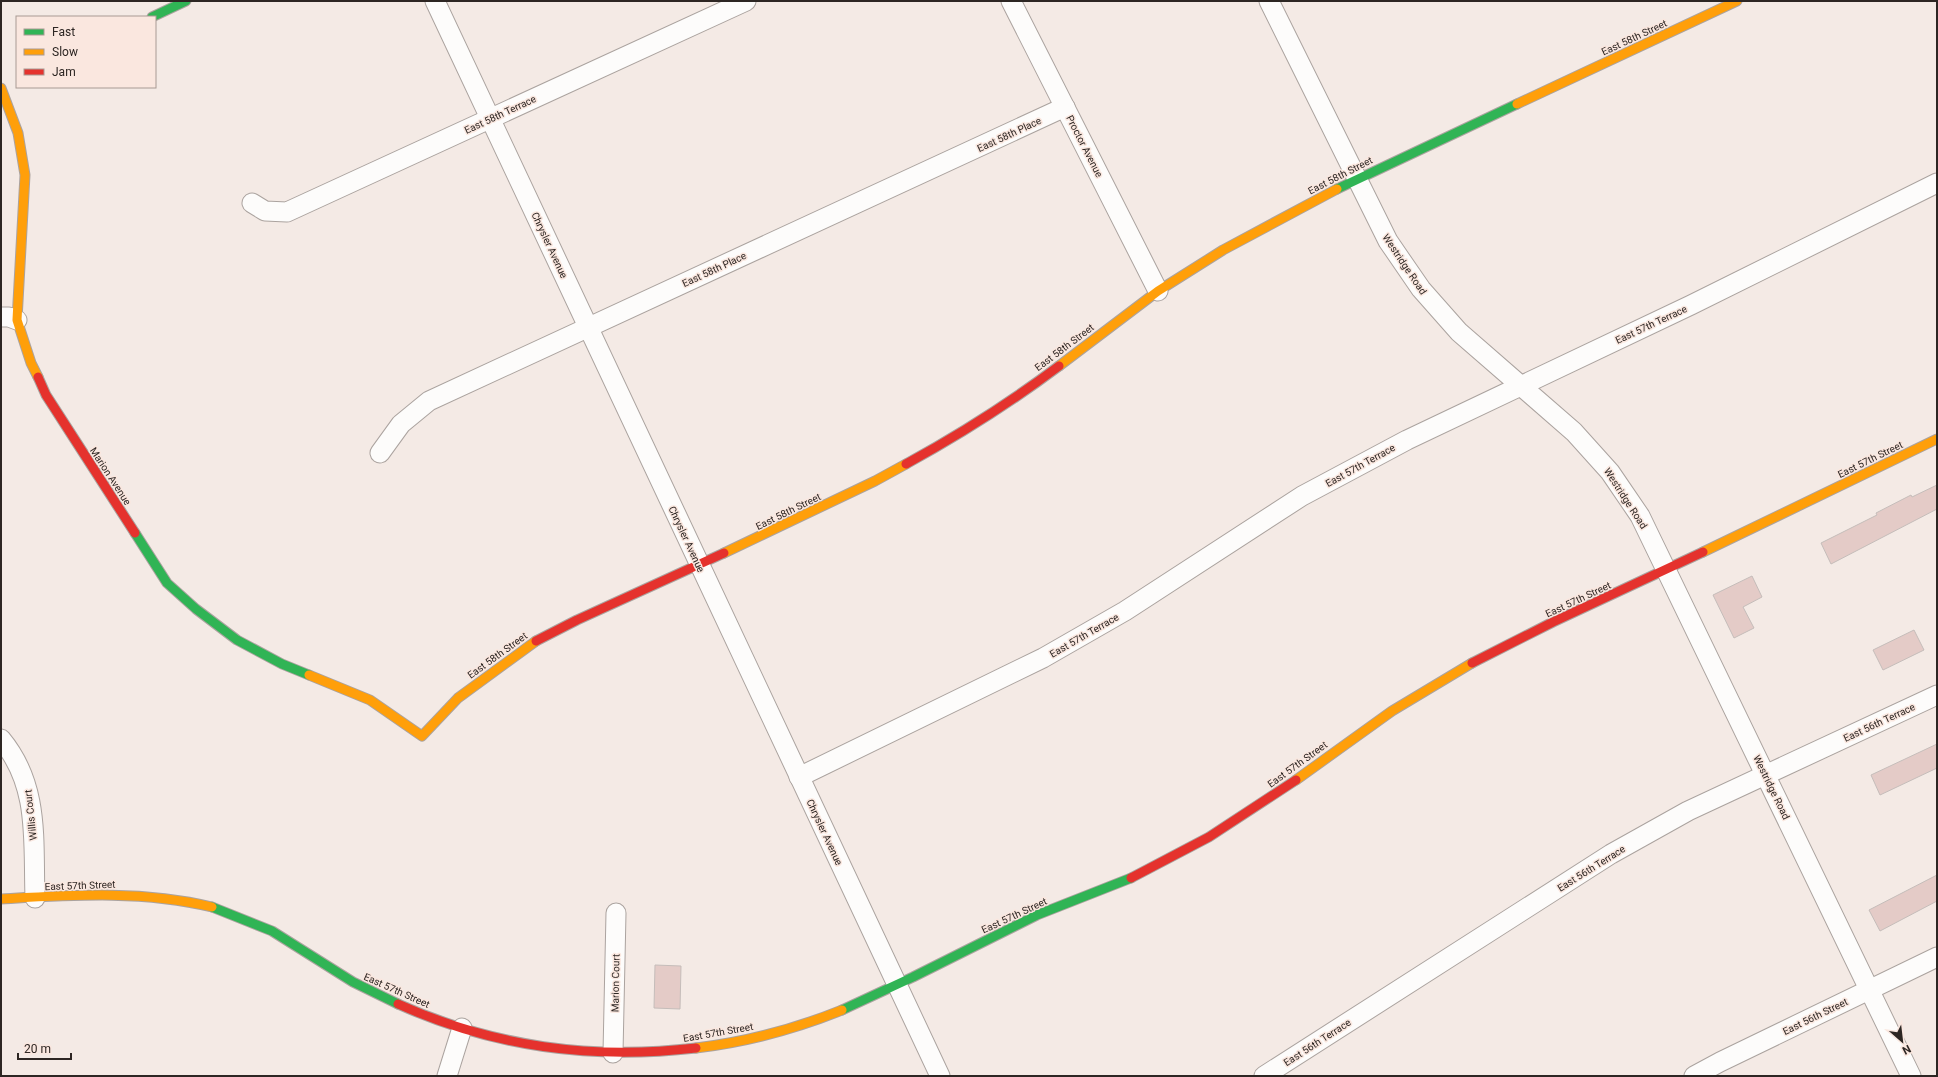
<svg xmlns="http://www.w3.org/2000/svg" width="1938" height="1077" viewBox="0 0 1938 1077" font-family="Roboto,sans-serif">
<rect width="100%" height="100%" fill="#f4eae5"/>
<g fill="#e4cbc7" stroke="#c5bdba">
<polygon points="1937,485 1937,509 1831,564 1821,543 1877,515 1876,513 1911,495 1912,497"/>
<polygon points="1752,576 1762,597 1743,607 1754,628 1734,638 1713,595"/>
<polygon points="1914,630 1924,650 1883,670 1873,650"/>
<polygon points="1937,744 1937,768 1880,795 1871,775"/>
<polygon points="1937,875 1937,901 1880,931 1869,910"/>
<polygon points="655,965 681,966 680,1009 654,1008"/>
</g>
<g fill="none" stroke-linecap="round" stroke-linejoin="round">
<g stroke="#aba39f" stroke-width="21">
<g id="street">
<polyline points="435,1 940,1076"/>
<polyline points="1011,1 1158,291"/>
<polyline points="1269,1 1388,241 1421,289 1459,332 1574,432 1610,472 1640,516 1911,1076"/>
<polyline points="252,203 265,211 287,212 746,1"/>
<polyline points="1,317 9,317 17,320"/>
<polyline points="380,453 401,424 429,401 1065,107"/>
<path d="M 1,739 C 40,786 33,840 35,898"/>
<polyline points="799,777 1043,658 1125,611 1302,496 1407,440 1691,305 1937,183"/>
<polyline points="613,1053 616,913"/>
<polyline points="447,1076 462,1028"/>
<polyline points="1264,1076 1611,854 1688,811 1937,695"/>
<polyline points="1694,1076 1720,1062 1937,957"/>
</g>
</g>
<g stroke="#aba39f" stroke-width="11">
<g id="fast">
<polyline points="152,17 186,1"/>
<polyline points="1337,189 1517,104"/>
<polyline points="135,533 167,583 196,609 237,640 282,664 309,675"/>
<polyline points="212,907 272,931 353,982 398,1004"/>
<polyline points="842,1010 913,977 1037,915 1131,878"/>
</g>
</g>
<g stroke="#aba39f" stroke-width="11">
<g id="slow">
<polyline points="1,88 18,133 25,175 17,320 31,363 38,377"/>
<polyline points="1517,104 1737,1"/>
<polyline points="1059,366 1158,291 1223,250 1337,189"/>
<polyline points="1703,552 1937,439"/>
<polyline points="724,553 875,481 906,464"/>
<polyline points="309,675 370,700 422,736 458,698 536,641"/>
<polyline points="1296,780 1392,711 1472,663"/>
<path d="M 1,899 C 72,895 142,890 212,907"/>
<path d="M 696,1048 C 747,1042 795,1029 842,1010"/>
</g>
</g>
<g stroke="#aba39f" stroke-width="11">
<g id="jam">
<polyline points="38,377 46,395 135,533"/>
<path d="M 906,464 C 959,435 1011,402 1059,366"/>
<polyline points="536,641 577,620 724,553"/>
<polyline points="1472,663 1553,622 1703,552"/>
<polyline points="1131,878 1209,837 1296,780"/>
<path d="M 398,1004 C 494,1047 591,1060 696,1048"/>
</g>
</g>
<use href="#street" stroke="#fdfcfb" stroke-width="19"/>
<use href="#fast" stroke="#30b455" stroke-width="9"/>
<use href="#slow" stroke="#ff9f0a" stroke-width="9"/>
<use href="#jam" stroke="#e5322d" stroke-width="9"/>
</g>
<g text-anchor="middle" stroke-width="3" stroke-linejoin="round" paint-order="stroke">
<g font-size="10" fill="#2d2623" stroke="#fae7df">
<text transform="translate(1634 37) rotate(-25)" y="4">East 58th Street</text>
<text transform="translate(500 114) rotate(-25)" y="4">East 58th Terrace</text>
<text transform="translate(1009 134) rotate(-25)" y="4">East 58th Place</text>
<text transform="translate(1085 146) rotate(63)" y="4">Proctor Avenue</text>
<text transform="translate(1340 175) rotate(-27)" y="4">East 58th Street</text>
<text transform="translate(550 245) rotate(65)" y="4">Chrysler Avenue</text>
<text transform="translate(1405 264) rotate(56)" y="4">Westridge Road</text>
<text transform="translate(714 269) rotate(-25)" y="4">East 58th Place</text>
<text transform="translate(1651 324) rotate(-25)" y="4">East 57th Terrace</text>
<text transform="translate(1064 347) rotate(-37)" y="4">East 58th Street</text>
<text transform="translate(1870 459) rotate(-26)" y="4">East 57th Street</text>
<text transform="translate(1360 465) rotate(-29)" y="4">East 57th Terrace</text>
<text transform="translate(111 476) rotate(57)" y="4">Marion Avenue</text>
<text transform="translate(1626 498) rotate(57)" y="4">Westridge Road</text>
<text transform="translate(788 511) rotate(-26)" y="4">East 58th Street</text>
<text transform="translate(687 539) rotate(65)" y="4">Chrysler Avenue</text>
<text transform="translate(1578 599) rotate(-25)" y="4">East 57th Street</text>
<text transform="translate(1084 635) rotate(-30)" y="4">East 57th Terrace</text>
<text transform="translate(497 655) rotate(-36)" y="4">East 58th Street</text>
<text transform="translate(1879 722) rotate(-25)" y="4">East 56th Terrace</text>
<text transform="translate(1297 764) rotate(-36)" y="4">East 57th Street</text>
<text transform="translate(1772 787) rotate(64)" y="4">Westridge Road</text>
<text transform="translate(30 815) rotate(-96)" y="4">Willis Court</text>
<text transform="translate(825 832) rotate(65)" y="4">Chrysler Avenue</text>
<text transform="translate(1591 868) rotate(-32)" y="4">East 56th Terrace</text>
<text transform="translate(80 885) rotate(-2)" y="4">East 57th Street</text>
<text transform="translate(1014 915) rotate(-25)" y="4">East 57th Street</text>
<text transform="translate(615 983) rotate(-89)" y="4">Marion Court</text>
<text transform="translate(397 990) rotate(24)" y="4">East 57th Street</text>
<text transform="translate(1815 1016) rotate(-26)" y="4">East 56th Street</text>
<text transform="translate(718 1032) rotate(-10)" y="4">East 57th Street</text>
<text transform="translate(1317 1042) rotate(-33)" y="4">East 56th Terrace</text>
</g>
</g>
<rect width="1938" height="1077" fill="none" stroke="#2d2623" stroke-width="4"/>
<rect x="16" y="16" width="140" height="72" fill="#fae7df" stroke="#a89a94"/>
<rect x="24" y="29" width="20" height="6" fill="#30b455" stroke="#a89a94"/>
<text x="52" y="36" font-size="12" fill="#2d2623">Fast</text>
<rect x="24" y="49" width="20" height="6" fill="#ff9f0a" stroke="#a89a94"/>
<text x="52" y="56" font-size="12" fill="#2d2623">Slow</text>
<rect x="24" y="69" width="20" height="6" fill="#e5322d" stroke="#a89a94"/>
<text x="52" y="76" font-size="12" fill="#2d2623">Jam</text>
<g transform="translate(1902 1041) rotate(152)" stroke="#fae7df" stroke-width="3" paint-order="stroke">
<path d="M0-3L7 15L0 10L-7 15Z" fill="#2d2623"/>
<text y="-6" font-size="11" font-weight="bold" text-anchor="middle" fill="#2d2623">N</text>
</g>
<path d="M18 1053v6h53v-6" fill="none" stroke="#2d2623" stroke-width="2"/>
<text x="24" y="1053" font-size="12" fill="#2d2623" stroke="#fae7df" stroke-width="3" paint-order="stroke">20 m</text>
</svg>
